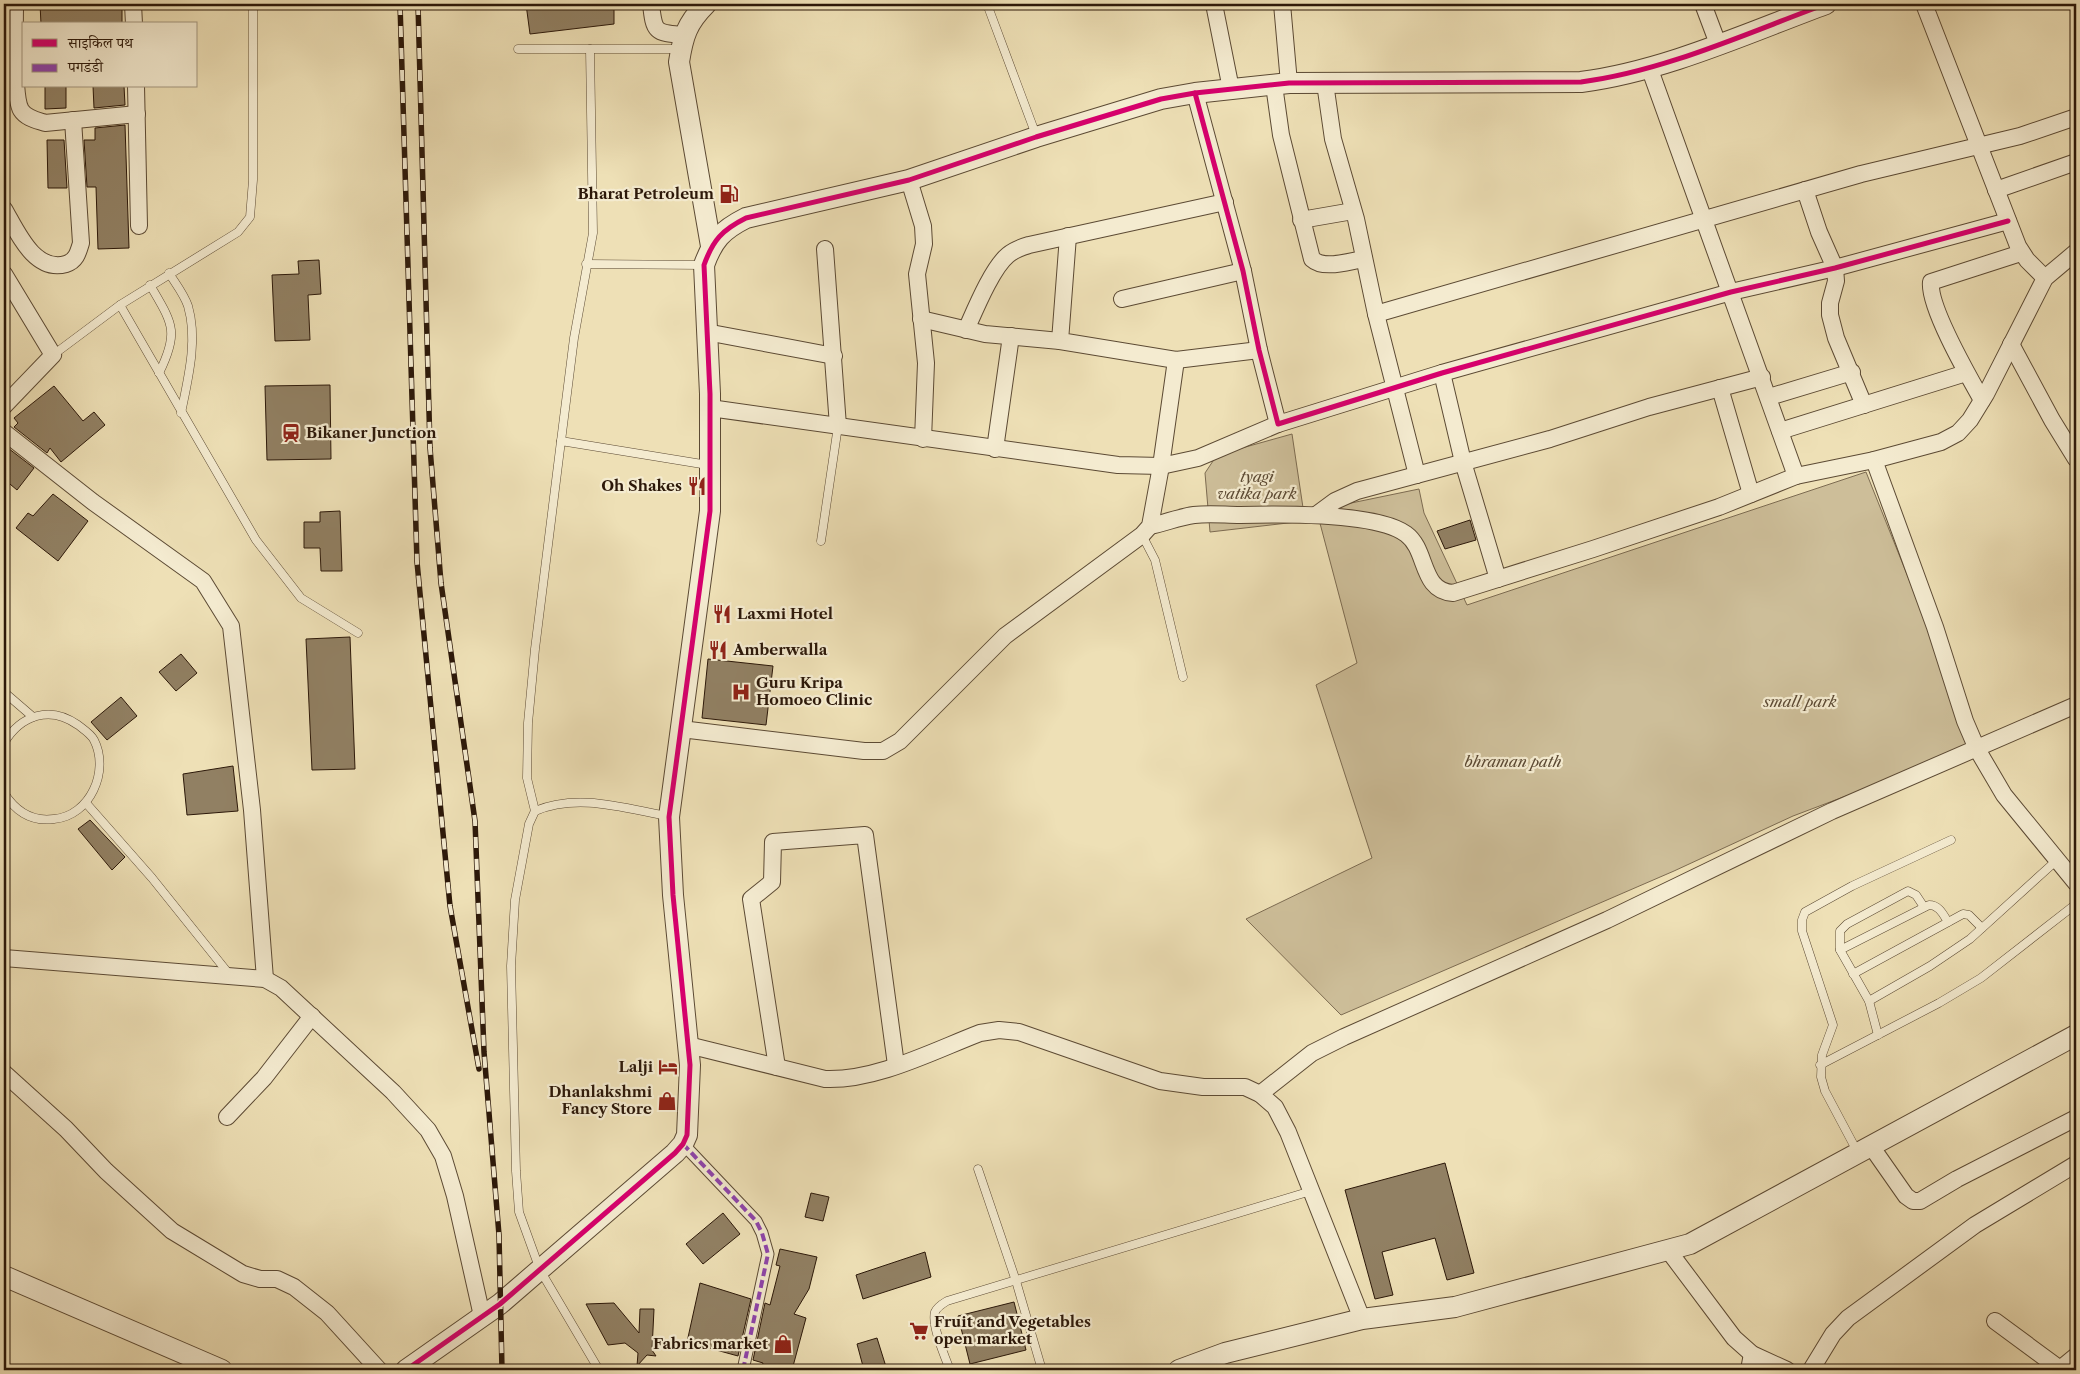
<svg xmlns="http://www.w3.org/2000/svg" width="2080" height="1374" viewBox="0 0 2080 1374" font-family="'Libre Caslon Text','Noto Serif Devanagari',serif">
<rect width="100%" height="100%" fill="#eee0b6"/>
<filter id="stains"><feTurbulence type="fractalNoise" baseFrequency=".004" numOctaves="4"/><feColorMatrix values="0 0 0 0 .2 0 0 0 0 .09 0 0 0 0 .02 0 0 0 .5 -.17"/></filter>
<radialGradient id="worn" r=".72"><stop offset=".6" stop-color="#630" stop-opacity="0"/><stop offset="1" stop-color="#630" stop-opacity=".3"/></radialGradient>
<g fill="#cdbe99" stroke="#7c6b51">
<polygon points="1292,434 1305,521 1210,532 1205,473 1217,455"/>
<polygon points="1866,472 1976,747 1793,816 1674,871 1341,1015 1246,919 1372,858 1316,685 1357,663 1317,512 1327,508 1419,489 1424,513 1467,605"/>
</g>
<g fill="#918063" stroke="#2c1809">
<polygon points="40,4 122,4 122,24 41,24"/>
<polygon points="526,4 614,4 614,24 530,34"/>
<polygon points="45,86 66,86 66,108 45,109"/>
<polygon points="93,86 124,86 125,105 94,108"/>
<polygon points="125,125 129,248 98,249 96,187 87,187 84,140 95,140 95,128"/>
<polygon points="47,140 64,140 67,188 48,188"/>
<polygon points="319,260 321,294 308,295 310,340 275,341 272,275 299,274 298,261"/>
<polygon points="330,385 331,459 267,460 265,386"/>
<polygon points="54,386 83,421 94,412 105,425 61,462 50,448 47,453 14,427 18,423 14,418"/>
<polygon points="4,445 34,468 17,490 4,479"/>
<polygon points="53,494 88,521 58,561 16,528 28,513 33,516"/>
<polygon points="340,511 342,571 321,571 320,548 304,548 304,522 320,522 320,512"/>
<polygon points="1470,520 1476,540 1445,549 1437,531"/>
<polygon points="350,637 355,769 312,770 306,639"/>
<polygon points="181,654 197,673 176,691 159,672"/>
<polygon points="708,659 773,666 766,725 702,718"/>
<polygon points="121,697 137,716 107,740 91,722"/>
<polygon points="233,766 238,811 187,815 183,774"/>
<polygon points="90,820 125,857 112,870 78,829"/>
<polygon points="1445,1163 1474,1273 1447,1280 1435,1238 1382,1252 1393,1295 1375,1299 1345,1190"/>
<polygon points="811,1193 829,1197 823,1221 805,1217"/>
<polygon points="723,1213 740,1234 703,1264 686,1244"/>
<polygon points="780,1249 817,1257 809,1289 794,1314 806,1318 792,1370 761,1370 763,1363 753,1360 765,1303 770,1305 780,1266 776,1265"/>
<polygon points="925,1252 931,1277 863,1299 856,1275"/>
<polygon points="700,1283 751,1299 738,1356 687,1342"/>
<polygon points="1014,1302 1026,1350 970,1364 958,1316"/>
<polygon points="614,1303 639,1333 640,1309 654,1309 652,1350 656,1356 647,1355 637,1366 638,1353 625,1343 608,1345 586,1304"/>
<polygon points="877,1338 887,1370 864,1370 857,1344"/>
</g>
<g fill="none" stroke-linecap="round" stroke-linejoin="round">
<g stroke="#5c4a34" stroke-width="9">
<g id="service">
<polyline points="987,4 1036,135"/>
<polyline points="518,49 681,49"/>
<polyline points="586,264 704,265"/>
<path d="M 169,273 C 175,283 184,294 188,306 C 198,340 188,379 181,413"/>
<path d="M 150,285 C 172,323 180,331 159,373"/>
<polyline points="120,305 256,540 301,598 358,633"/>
<polyline points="53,355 120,305 238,232 250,217 253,180 253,4"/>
<polyline points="561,441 574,338 593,233 590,49"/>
<polyline points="1142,535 1155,560 1183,677"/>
<polyline points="821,541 838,426"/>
<polyline points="4,692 33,717"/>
<path d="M 4,743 C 21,715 50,705 78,725 C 83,729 91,734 94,740 C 110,771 90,816 54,819 C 32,822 16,812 4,793"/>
<polyline points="86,803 152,878 229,974"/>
<polyline points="535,811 527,778 528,723 535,649 561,441 708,465"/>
<path d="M 1840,950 L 1929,905 C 1939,905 1943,914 1948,922"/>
<polyline points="1853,974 1963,914 1969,915 1982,928"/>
<polyline points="1869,1001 1930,966 1970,939 2057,860"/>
<polyline points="1878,1035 1869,1001 1840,950 1840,931 1847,924 1908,891 1916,895 1924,907"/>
<polyline points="1820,1065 1939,1003 1981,978 2076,904"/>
<polyline points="1858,1153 1825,1091 1821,1077 1822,1055 1833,1025 1802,931 1802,920 1805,912 1852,886 1951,840"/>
<polyline points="978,1169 1016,1281 1042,1370"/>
<path d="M 599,1370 L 540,1270 L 519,1212 L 516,1171 L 511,966 L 515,900 L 529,824 L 535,811 C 578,793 623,808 667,816"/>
<path d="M 950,1370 C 945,1357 931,1325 935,1312 C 937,1307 942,1304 947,1301 L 1311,1191"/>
</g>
</g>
<g stroke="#5c4a34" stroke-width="13">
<polyline id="pedestrian" points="683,1144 756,1221 762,1233 768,1254 743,1370"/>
</g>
<g stroke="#5c4a34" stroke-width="18">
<g id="minor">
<path d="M 15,4 C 15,23 13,97 21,110 C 26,118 36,120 45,123 L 137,114"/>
<polyline points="133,4 134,24"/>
<path d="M 651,4 C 654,32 655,33 683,35"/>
<polyline points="1214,4 1231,89"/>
<polyline points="1282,4 1289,83"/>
<polyline points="1703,4 1718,44"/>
<polyline points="1924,4 2018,246 2027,260 2045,278"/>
<polyline points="1649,67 1796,476"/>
<polyline points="1325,83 1333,139 1356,219 1376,314 1417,475"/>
<path d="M 1274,85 L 1281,135 L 1312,259 C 1324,270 1349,261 1364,259"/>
<polyline points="136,86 139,226"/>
<polyline points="1195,93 1243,271 1259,350 1278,424 1442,373 1731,292 1835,268 2008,221"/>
<polyline points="909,180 923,226 924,244 917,274 926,363 923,439"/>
<polyline points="1805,190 1819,232 1835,268 1836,281 1830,303 1830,315 1836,338 1864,405"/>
<polyline points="1996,190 2076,162"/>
<path d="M 4,209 C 17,231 34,273 66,264 C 76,261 78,253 81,243 L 73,120"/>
<polyline points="1301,220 1353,211"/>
<polyline points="1068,236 1060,341 1176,360 1259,350"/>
<polyline points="825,249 838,426"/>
<polyline points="4,274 53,355 4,406"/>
<polyline points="1122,299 1243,271"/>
<polyline points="1376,314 1861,174 2020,136 2076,117"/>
<polyline points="921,319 985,334 1060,341"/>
<path d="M 966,330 C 975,310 992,268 1008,255 C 1014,250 1022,247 1029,245 L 1225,202"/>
<polyline points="706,332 834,356"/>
<polyline points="2011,344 2052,420 2076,459"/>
<polyline points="1442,373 1463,462 1498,579"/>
<polyline points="1720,388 1751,494"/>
<polyline points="1769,397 1852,372"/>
<path d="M 1982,400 C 1969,377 1928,306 1931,282 L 2021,253"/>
<polyline points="710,408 1118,465 1161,466 1198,458 1278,424"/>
<polyline points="1780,431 1966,373"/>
<polyline points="4,432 93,502 203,581 231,626 252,810 265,979"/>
<polyline points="995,449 1011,336"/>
<polyline points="1874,460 1935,627 1965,721 1977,749 2004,795 2076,883"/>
<polyline points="1316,515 1335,501 1357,491 1550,439 1649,407 1762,377"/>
<path d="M 1150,526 C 1165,523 1179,517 1194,515 C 1210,513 1225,515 1240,515 C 1278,514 1376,512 1406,534 C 1428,550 1420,591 1453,593 L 1593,549 L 1719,507 L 1796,476 L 1874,460 L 1941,442 L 1958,433 L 1970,420 L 1986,394 L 2045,278 L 2076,252"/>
<polyline points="681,729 864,751 883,751 900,741 1005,636 1142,535 1150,526 1161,466 1176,360"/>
<polyline points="4,958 265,979 281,988 393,1092 428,1130 443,1156 455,1196 482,1316"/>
<path d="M 688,1045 L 825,1079 C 876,1081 933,1051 980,1033 L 999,1030 L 1019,1032 L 1160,1081 L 1203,1087 L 1245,1087 L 1260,1094 L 1275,1107 L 1288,1132 L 1362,1319"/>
<polyline points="777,1067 751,899 772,882 773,842 865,835 896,1065"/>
<polyline points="4,1073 66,1129 106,1171 172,1231 243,1274 260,1279 277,1279 294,1287 327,1313 379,1370"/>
<polyline points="1260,1094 1312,1053 1344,1037 1607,920 1832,811 2076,705"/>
<polyline points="227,1117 264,1078 312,1016"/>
<polyline points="1871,1146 1906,1196 1913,1201 1920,1201 1957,1179 2076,1118"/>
<polyline points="1668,1250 1734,1338 1752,1354 1787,1370"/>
<polyline points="1995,1321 2060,1369"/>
<polyline points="1749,1370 1752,1354"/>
<polyline points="1811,1370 1833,1334 1848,1318 1975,1225 2076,1164"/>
<polyline points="2059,1370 2076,1356"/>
</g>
</g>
<g stroke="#5c4a34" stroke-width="22">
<g id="tertiary">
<path d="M 706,4 C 687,23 683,36 679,62 L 711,246"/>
<polyline points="4,1276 222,1370"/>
<path d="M 406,1370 L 500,1304 L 675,1153 L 683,1144 L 687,1135 L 690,1065 L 673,895 L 669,817 L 710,511 L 710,394 L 704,265 C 713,240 722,230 746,218 L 909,180 L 1036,137 L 1161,99 L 1195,93 L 1289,83 L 1581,82 C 1665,71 1747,33 1826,4"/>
<polyline points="1179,1370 1225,1353 1362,1319 1455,1307 1690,1244 2076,1035"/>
</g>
</g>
<use href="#service" stroke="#f4ebd0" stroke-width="8"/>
<use href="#pedestrian" stroke="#f4ebd0" stroke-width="11"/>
<use href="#minor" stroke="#f4ebd0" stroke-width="16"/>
<use href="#tertiary" stroke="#f4ebd0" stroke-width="20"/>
<g stroke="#2c1809" stroke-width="5.5">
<g id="rail">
<polyline points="400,4 417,562 450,906 479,1069"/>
<polyline points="418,4 430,448 441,583 475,821 484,1052 499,1235 502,1370"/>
</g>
</g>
<use href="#rail" stroke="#f4ebd0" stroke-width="4" stroke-dasharray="11" stroke-linecap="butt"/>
<polyline stroke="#8e44ad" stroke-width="4" stroke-dasharray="8 4" stroke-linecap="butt" points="683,1144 756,1221 762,1233 768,1254 743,1370"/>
<g stroke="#f4ebd0" stroke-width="8">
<g id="cycleway">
<polyline points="1195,93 1243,271 1259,350 1278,424 1442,373 1731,292 1835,268 2008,221"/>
<path d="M 406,1370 L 500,1304 L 675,1153 L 683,1144 L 687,1135 L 690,1065 L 673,895 L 669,817 L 710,511 L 710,394 L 704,265 C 713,240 722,230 746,218 L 909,180 L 1036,137 L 1161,99 L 1195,93 L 1289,83 L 1581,82 C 1665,71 1747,33 1826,4"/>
</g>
</g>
<use href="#cycleway" stroke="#d6006c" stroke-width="5"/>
</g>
<defs>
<g id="fuel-bare" transform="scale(1.5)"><path d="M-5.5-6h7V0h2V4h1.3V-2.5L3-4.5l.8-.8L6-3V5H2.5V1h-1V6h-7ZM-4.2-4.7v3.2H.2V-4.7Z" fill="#8f2418" stroke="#f4ebd0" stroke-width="2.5" paint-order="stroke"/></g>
<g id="station-bare" transform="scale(1.5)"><path d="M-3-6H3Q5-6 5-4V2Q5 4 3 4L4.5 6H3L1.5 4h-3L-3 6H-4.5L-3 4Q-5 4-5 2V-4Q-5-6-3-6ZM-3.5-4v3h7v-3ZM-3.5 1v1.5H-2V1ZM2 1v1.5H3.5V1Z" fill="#8f2418" stroke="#f4ebd0" stroke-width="2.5" paint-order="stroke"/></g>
<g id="restaurant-bare" transform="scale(1.5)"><path d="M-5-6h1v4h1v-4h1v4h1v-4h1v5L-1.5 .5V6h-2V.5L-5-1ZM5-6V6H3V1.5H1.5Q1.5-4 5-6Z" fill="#8f2418" stroke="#f4ebd0" stroke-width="2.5" paint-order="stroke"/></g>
<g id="hospital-bare" transform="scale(1.5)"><path d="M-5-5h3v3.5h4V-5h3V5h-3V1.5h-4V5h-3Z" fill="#8f2418" stroke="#f4ebd0" stroke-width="2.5" paint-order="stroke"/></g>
<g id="hotel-bare" transform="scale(1.5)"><path d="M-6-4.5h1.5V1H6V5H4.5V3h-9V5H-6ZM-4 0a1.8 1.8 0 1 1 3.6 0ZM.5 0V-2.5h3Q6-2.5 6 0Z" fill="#8f2418" stroke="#f4ebd0" stroke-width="2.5" paint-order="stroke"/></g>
<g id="shop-bare" transform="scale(1.5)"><path d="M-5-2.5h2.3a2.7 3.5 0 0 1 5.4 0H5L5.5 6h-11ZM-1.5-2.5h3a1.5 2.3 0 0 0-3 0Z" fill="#8f2418" stroke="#f4ebd0" stroke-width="2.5" paint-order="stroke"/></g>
<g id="supermarket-bare" transform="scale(1.5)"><path d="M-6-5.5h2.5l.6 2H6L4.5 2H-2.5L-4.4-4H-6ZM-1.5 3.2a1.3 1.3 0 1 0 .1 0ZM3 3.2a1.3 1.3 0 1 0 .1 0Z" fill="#8f2418" stroke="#f4ebd0" stroke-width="2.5" paint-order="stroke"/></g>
</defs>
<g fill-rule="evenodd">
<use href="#fuel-bare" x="729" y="194"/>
<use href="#station-bare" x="291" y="433"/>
<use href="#restaurant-bare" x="697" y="486"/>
<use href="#restaurant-bare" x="722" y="614"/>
<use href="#restaurant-bare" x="718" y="650"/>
<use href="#hospital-bare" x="741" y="692"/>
<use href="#hotel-bare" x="668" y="1067"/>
<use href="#shop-bare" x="667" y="1101"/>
<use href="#supermarket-bare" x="919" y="1331"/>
<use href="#shop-bare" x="783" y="1344"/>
</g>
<g text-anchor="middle" stroke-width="4.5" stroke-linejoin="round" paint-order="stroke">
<g font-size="15" font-weight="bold" fill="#2c1809" stroke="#f4ebd0" text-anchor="end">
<text x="714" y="199">Bharat Petroleum</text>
<text x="306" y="438" text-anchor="start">Bikaner Junction</text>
<text x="682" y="491">Oh Shakes</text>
<text x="737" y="619" text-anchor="start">Laxmi Hotel</text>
<text x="733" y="655" text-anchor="start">Amberwalla</text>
<text x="756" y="688" text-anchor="start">Guru Kripa<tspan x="756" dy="17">Homoeo Clinic</tspan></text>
<text x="653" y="1072">Lalji</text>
<text x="652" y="1097">Dhanlakshmi<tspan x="652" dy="17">Fancy Store</tspan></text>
<text x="934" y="1327" text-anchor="start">Fruit and Vegetables<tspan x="934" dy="17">open market</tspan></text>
<text x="768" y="1349">Fabrics market</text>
</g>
<g font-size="15" font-style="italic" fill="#5c4a34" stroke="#f4ebd0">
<text x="1257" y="482">tyagi<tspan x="1257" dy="17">vatika park</tspan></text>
<text x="1800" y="707">small park</text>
<text x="1513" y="767">bhraman path</text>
</g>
</g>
<rect width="2080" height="1374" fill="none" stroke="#eee0b6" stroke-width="20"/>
<rect x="5" y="5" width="2070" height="1364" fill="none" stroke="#2c1809" stroke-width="2.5"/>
<rect x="10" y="10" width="2060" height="1354" fill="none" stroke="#2c1809"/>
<rect x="22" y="22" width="175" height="65" fill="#f4ebd0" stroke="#a49780"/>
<rect x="32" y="39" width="25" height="8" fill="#d6006c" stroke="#a49780"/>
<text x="68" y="48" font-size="15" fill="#2c1809">साइकिल पथ</text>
<rect x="32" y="64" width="25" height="8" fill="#8e44ad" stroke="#a49780"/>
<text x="68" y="72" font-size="15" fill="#2c1809">पगडंडी</text>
<rect width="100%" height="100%" filter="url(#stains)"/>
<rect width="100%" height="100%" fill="url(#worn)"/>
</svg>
